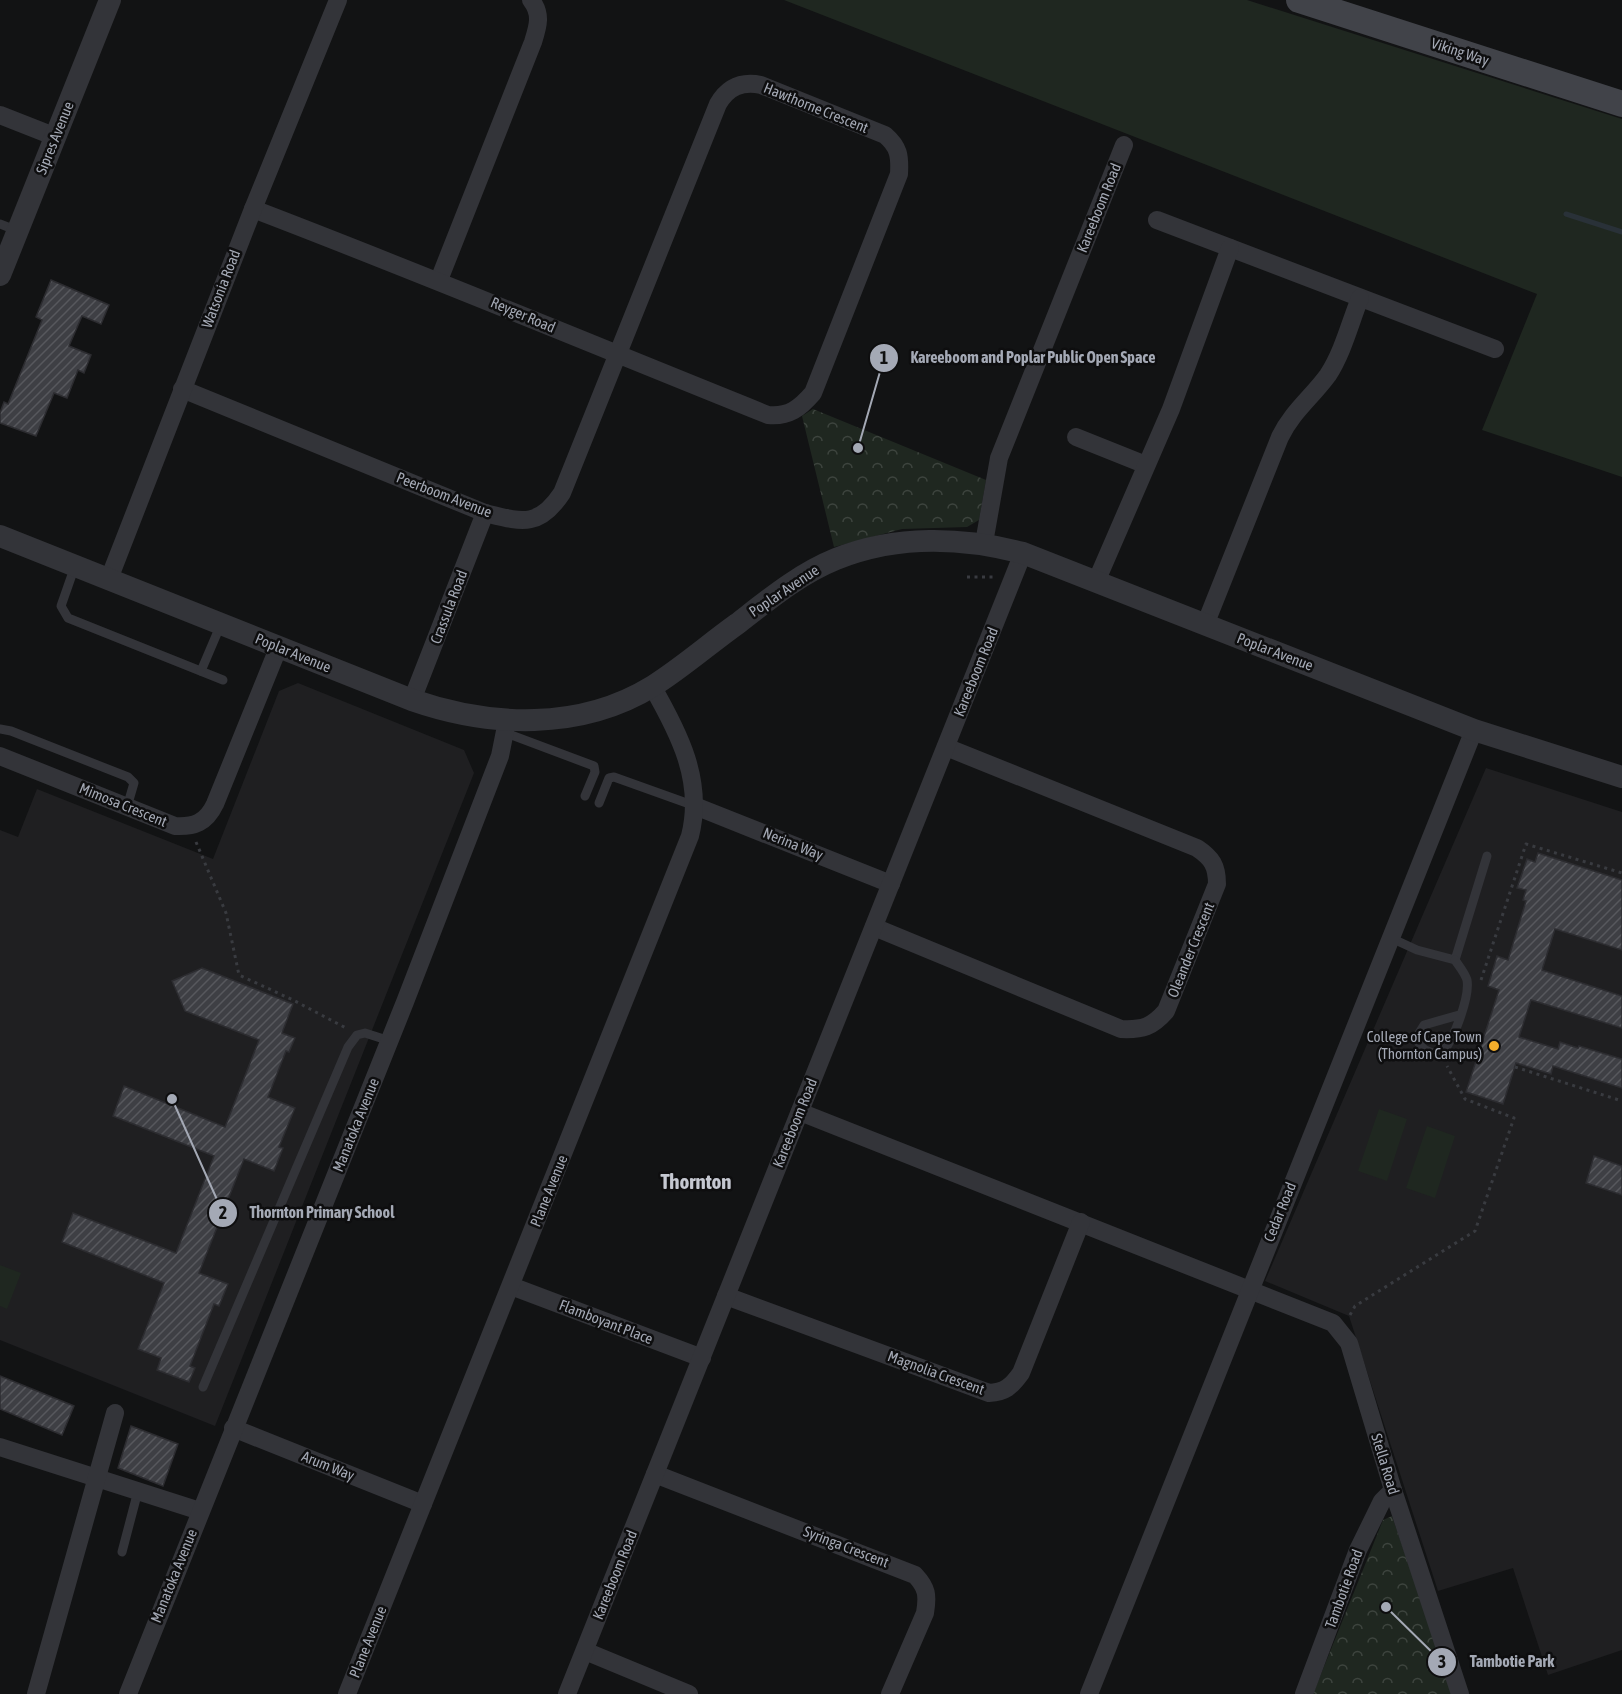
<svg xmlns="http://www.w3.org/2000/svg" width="1622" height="1694" viewBox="0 0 1622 1694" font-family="'Asap Condensed',sans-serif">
<defs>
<pattern id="park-crowns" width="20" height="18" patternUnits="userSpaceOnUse" patternTransform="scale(1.5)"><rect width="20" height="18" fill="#1f2720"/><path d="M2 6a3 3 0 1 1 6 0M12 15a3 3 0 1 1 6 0" fill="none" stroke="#3d443e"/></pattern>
<pattern id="building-hatch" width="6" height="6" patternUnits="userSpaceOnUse" patternTransform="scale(1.5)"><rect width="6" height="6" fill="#3e3f44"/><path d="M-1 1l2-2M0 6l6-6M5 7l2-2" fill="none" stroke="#57585d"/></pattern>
</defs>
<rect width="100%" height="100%" fill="#121314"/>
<g fill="#1f1f21">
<polygon points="298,683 464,750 474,773 215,1426 0,1340 0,830 18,837 37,789 213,859 279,691"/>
<polygon points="1486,768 1622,812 1622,1650 1548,1675 1513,1568 1438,1591 1349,1316 1265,1281"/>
</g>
<g fill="#1f2720">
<polygon points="784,0 1247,0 1622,119 1622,477 1482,430 1537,294"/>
<polygon points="1379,1109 1407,1119 1387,1181 1358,1171"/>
<polygon points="1427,1126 1455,1136 1435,1198 1406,1188"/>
<polygon points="0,1265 21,1273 7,1309 0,1306"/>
</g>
<g fill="url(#park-crowns)">
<polygon points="813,409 986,480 979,520 967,527 902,529 834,547 802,416"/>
<polygon points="1392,1516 1453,1694 1313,1694 1383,1520"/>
</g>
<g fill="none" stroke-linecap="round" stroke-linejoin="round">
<polyline stroke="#293138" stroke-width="5" points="1566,214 1622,232"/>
</g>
<g fill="url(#building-hatch)" stroke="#2c2c30" stroke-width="1.5">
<polygon points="51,280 109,305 101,324 82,316 69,346 91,355 84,373 78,370 67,398 54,393 36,436 0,423 0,413 4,402 8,404 42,320 36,317"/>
<polygon points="1538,853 1622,880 1622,950 1555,929 1542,970 1622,996 1622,1028 1531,1000 1519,1037 1558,1049 1560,1042 1578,1048 1579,1046 1622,1059 1622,1088 1553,1066 1551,1074 1516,1063 1503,1104 1466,1092 1499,990 1488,986 1497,956 1508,960 1526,901 1523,900 1526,890 1517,888 1527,859 1535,862"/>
<polygon points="202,968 293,1004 282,1033 295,1038 289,1052 286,1051 268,1097 295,1108 279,1147 283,1148 274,1171 244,1159 199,1273 228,1284 219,1306 214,1304 190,1366 195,1368 189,1382 157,1370 161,1358 138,1349 164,1283 62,1242 73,1213 176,1253 214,1156 113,1116 124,1086 225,1127 259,1040 185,1011 172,981"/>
<polygon points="1594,1156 1622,1166 1622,1195 1586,1183"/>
<polygon points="0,1376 74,1406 62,1435 0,1409"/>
<polygon points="131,1426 178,1444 163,1486 118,1468"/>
</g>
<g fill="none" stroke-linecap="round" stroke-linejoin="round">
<g stroke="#393b40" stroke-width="3" stroke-dasharray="3 4.5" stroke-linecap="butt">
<polyline points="967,577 995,577"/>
<polyline points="196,842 226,913 239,975 293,1000 346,1028"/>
<polyline points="1481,980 1526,844 1622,873"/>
<polyline points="1515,1067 1622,1101"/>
<polyline points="1350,1315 1355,1306 1475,1231 1514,1118 1465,1099 1447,1066"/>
</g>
<g stroke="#333439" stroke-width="9">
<polyline points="0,224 18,231"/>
<polyline points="75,566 61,606 68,618 223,680"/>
<polyline points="201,671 221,624"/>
<polyline points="0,729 11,731 128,777 134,783 127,807"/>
<polyline points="506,733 594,766 595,772 585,796"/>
<polyline points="599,803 609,778 614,777 695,806"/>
<polyline points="1391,938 1417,950 1455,960 1487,856"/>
<path d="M 1455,960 C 1459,966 1465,973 1467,980 C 1470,997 1453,1043 1441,1053 C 1428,1054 1421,1049 1416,1038 L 1424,1025 L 1459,1015"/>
<polyline points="203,1387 348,1047 357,1035 365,1033 390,1041"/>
<polyline points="122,1552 138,1491"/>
</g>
<g stroke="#333439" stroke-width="18">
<polyline points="0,115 56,137"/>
<polyline points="1157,220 1495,349"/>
<path d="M 439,280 L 533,42 C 538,26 542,14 531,0"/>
<path d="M 182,389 L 485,513 C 522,522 539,528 562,493 L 718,104 C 728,87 742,81 761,85 L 885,135 C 899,147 900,156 899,174 L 813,393 C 800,408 789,417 768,415 C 596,346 426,275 253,209"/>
<polyline points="1076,437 1146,465"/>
<polyline points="984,543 999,458 1124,145"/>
<polyline points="109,579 253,209 338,0"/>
<polyline points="1096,582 1171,409 1230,248"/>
<path d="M 1205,625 L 1280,437 C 1292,412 1312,397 1328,375 C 1343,352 1350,323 1360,298"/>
<polyline points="412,700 485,513"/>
<path d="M 0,756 L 175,826 C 194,827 206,823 215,804 L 279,646"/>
<polyline points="695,806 891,884"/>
<path d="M 874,927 L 1121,1029 C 1143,1030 1152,1027 1166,1011 L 1217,884 C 1217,866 1212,858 1197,848 L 946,747"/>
<polyline points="800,1112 1333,1323 1349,1343 1393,1490 1460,1694"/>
<polyline points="511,1286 702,1358"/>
<path d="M 726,1296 L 989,1393 C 1005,1392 1011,1387 1021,1373 L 1081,1222"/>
<polyline points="233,1428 423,1504"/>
<polyline points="0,1447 200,1511"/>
<path d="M 655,1474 L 915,1575 C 927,1588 928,1595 925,1613 L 890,1694"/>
<polyline points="585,1651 689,1694"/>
<polyline points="36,1694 115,1413"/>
<polyline points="128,1694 405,1002 500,756 507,721"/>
<path d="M 347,1694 L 690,836 C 704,781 679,733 652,686"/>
<polyline points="567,1694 1023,553"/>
<polyline points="1089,1694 1474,730"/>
<polyline points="1304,1694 1358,1550 1382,1501 1393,1490"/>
</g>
<g stroke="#333439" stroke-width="22">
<polyline points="0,275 110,0"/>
<path d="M 0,536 L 412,700 C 490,727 580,731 653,686 C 683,667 709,644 737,624 C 768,600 799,574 836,559 C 896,535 962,537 1023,553 L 1474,730 L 1622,777"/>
</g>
<polyline stroke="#414349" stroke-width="26" points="1299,0 1622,104"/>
</g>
<circle fill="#f3ad2b" stroke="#0e0e0f" stroke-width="2" cx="1494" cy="1046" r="6"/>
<g text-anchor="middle" stroke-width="5" stroke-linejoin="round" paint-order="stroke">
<g font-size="15" fill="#a4a9b5" stroke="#0e0e0f">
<text transform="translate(1460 52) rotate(18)" y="5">Viking Way</text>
<text transform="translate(816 108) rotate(22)" y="5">Hawthorne Crescent</text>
<text transform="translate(55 138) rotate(-68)" y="5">Sipres Avenue</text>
<text transform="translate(1099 208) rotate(-68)" y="5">Kareeboom Road</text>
<text transform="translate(221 289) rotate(-69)" y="5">Watsonia Road</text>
<text transform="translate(523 315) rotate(23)" y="5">Reyger Road</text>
<text transform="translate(444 495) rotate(21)" y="5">Peerboom Avenue</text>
<text transform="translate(784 591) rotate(-34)" y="5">Poplar Avenue</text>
<text transform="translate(449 607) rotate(-69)" y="5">Crassula Road</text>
<text transform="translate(1275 652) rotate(21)" y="5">Poplar Avenue</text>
<text transform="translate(293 653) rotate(22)" y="5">Poplar Avenue</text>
<text transform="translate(976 672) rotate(-68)" y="5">Kareeboom Road</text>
<text transform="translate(123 805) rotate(22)" y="5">Mimosa Crescent</text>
<text transform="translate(793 844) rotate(22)" y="5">Nerina Way</text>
<text transform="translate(1191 950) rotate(-68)" y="5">Oleander Crescent</text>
<text transform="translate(795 1123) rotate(-68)" y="5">Kareeboom Road</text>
<text transform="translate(356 1125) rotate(-68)" y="5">Manatoka Avenue</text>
<text transform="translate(549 1191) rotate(-68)" y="5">Plane Avenue</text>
<text transform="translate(1280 1212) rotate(-68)" y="5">Cedar Road</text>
<text transform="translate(606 1322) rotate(21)" y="5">Flamboyant Place</text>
<text transform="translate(936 1373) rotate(20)" y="5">Magnolia Crescent</text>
<text transform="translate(1385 1464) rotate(73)" y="5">Stella Road</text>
<text transform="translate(328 1466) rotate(22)" y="5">Arum Way</text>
<text transform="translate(846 1547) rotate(21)" y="5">Syringa Crescent</text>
<text transform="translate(615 1575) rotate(-68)" y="5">Kareeboom Road</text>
<text transform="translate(174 1576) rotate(-68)" y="5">Manatoka Avenue</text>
<text transform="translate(1344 1589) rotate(-70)" y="5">Tambotie Road</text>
<text transform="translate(368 1642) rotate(-68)" y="5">Plane Avenue</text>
</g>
<g font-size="15" fill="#a4a9b5" stroke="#0e0e0f" text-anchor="end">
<text x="1482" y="1042">College of Cape Town<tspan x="1482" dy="17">(Thornton Campus)</tspan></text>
</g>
<g font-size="21" font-weight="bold" fill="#c5c8d1" stroke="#0e0e0f">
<text x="696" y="1189">Thornton</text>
</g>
</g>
<path fill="none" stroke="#a4a9b5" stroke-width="2" d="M858 448L884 358M172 1099L223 1213M1386 1607L1442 1662"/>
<g fill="#a4a9b5" stroke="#0e0e0f" stroke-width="2">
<circle cx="858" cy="448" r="6"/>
<circle cx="172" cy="1099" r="6"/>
<circle cx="1386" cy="1607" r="6"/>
<circle cx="884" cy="358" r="15"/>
<circle cx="223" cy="1213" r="15"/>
<circle cx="1442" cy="1662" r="15"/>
</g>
<g font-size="18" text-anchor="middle" font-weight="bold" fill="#111">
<text x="884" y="364">1</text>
<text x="223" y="1219">2</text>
<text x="1442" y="1668">3</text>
</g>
<g font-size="16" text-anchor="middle" font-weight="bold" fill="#a4a9b5" stroke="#0e0e0f" stroke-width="5" stroke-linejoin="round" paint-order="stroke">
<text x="1033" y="363">Kareeboom and Poplar Public Open Space</text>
<text x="322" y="1218">Thornton Primary School</text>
<text x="1512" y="1667">Tambotie Park</text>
</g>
</svg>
